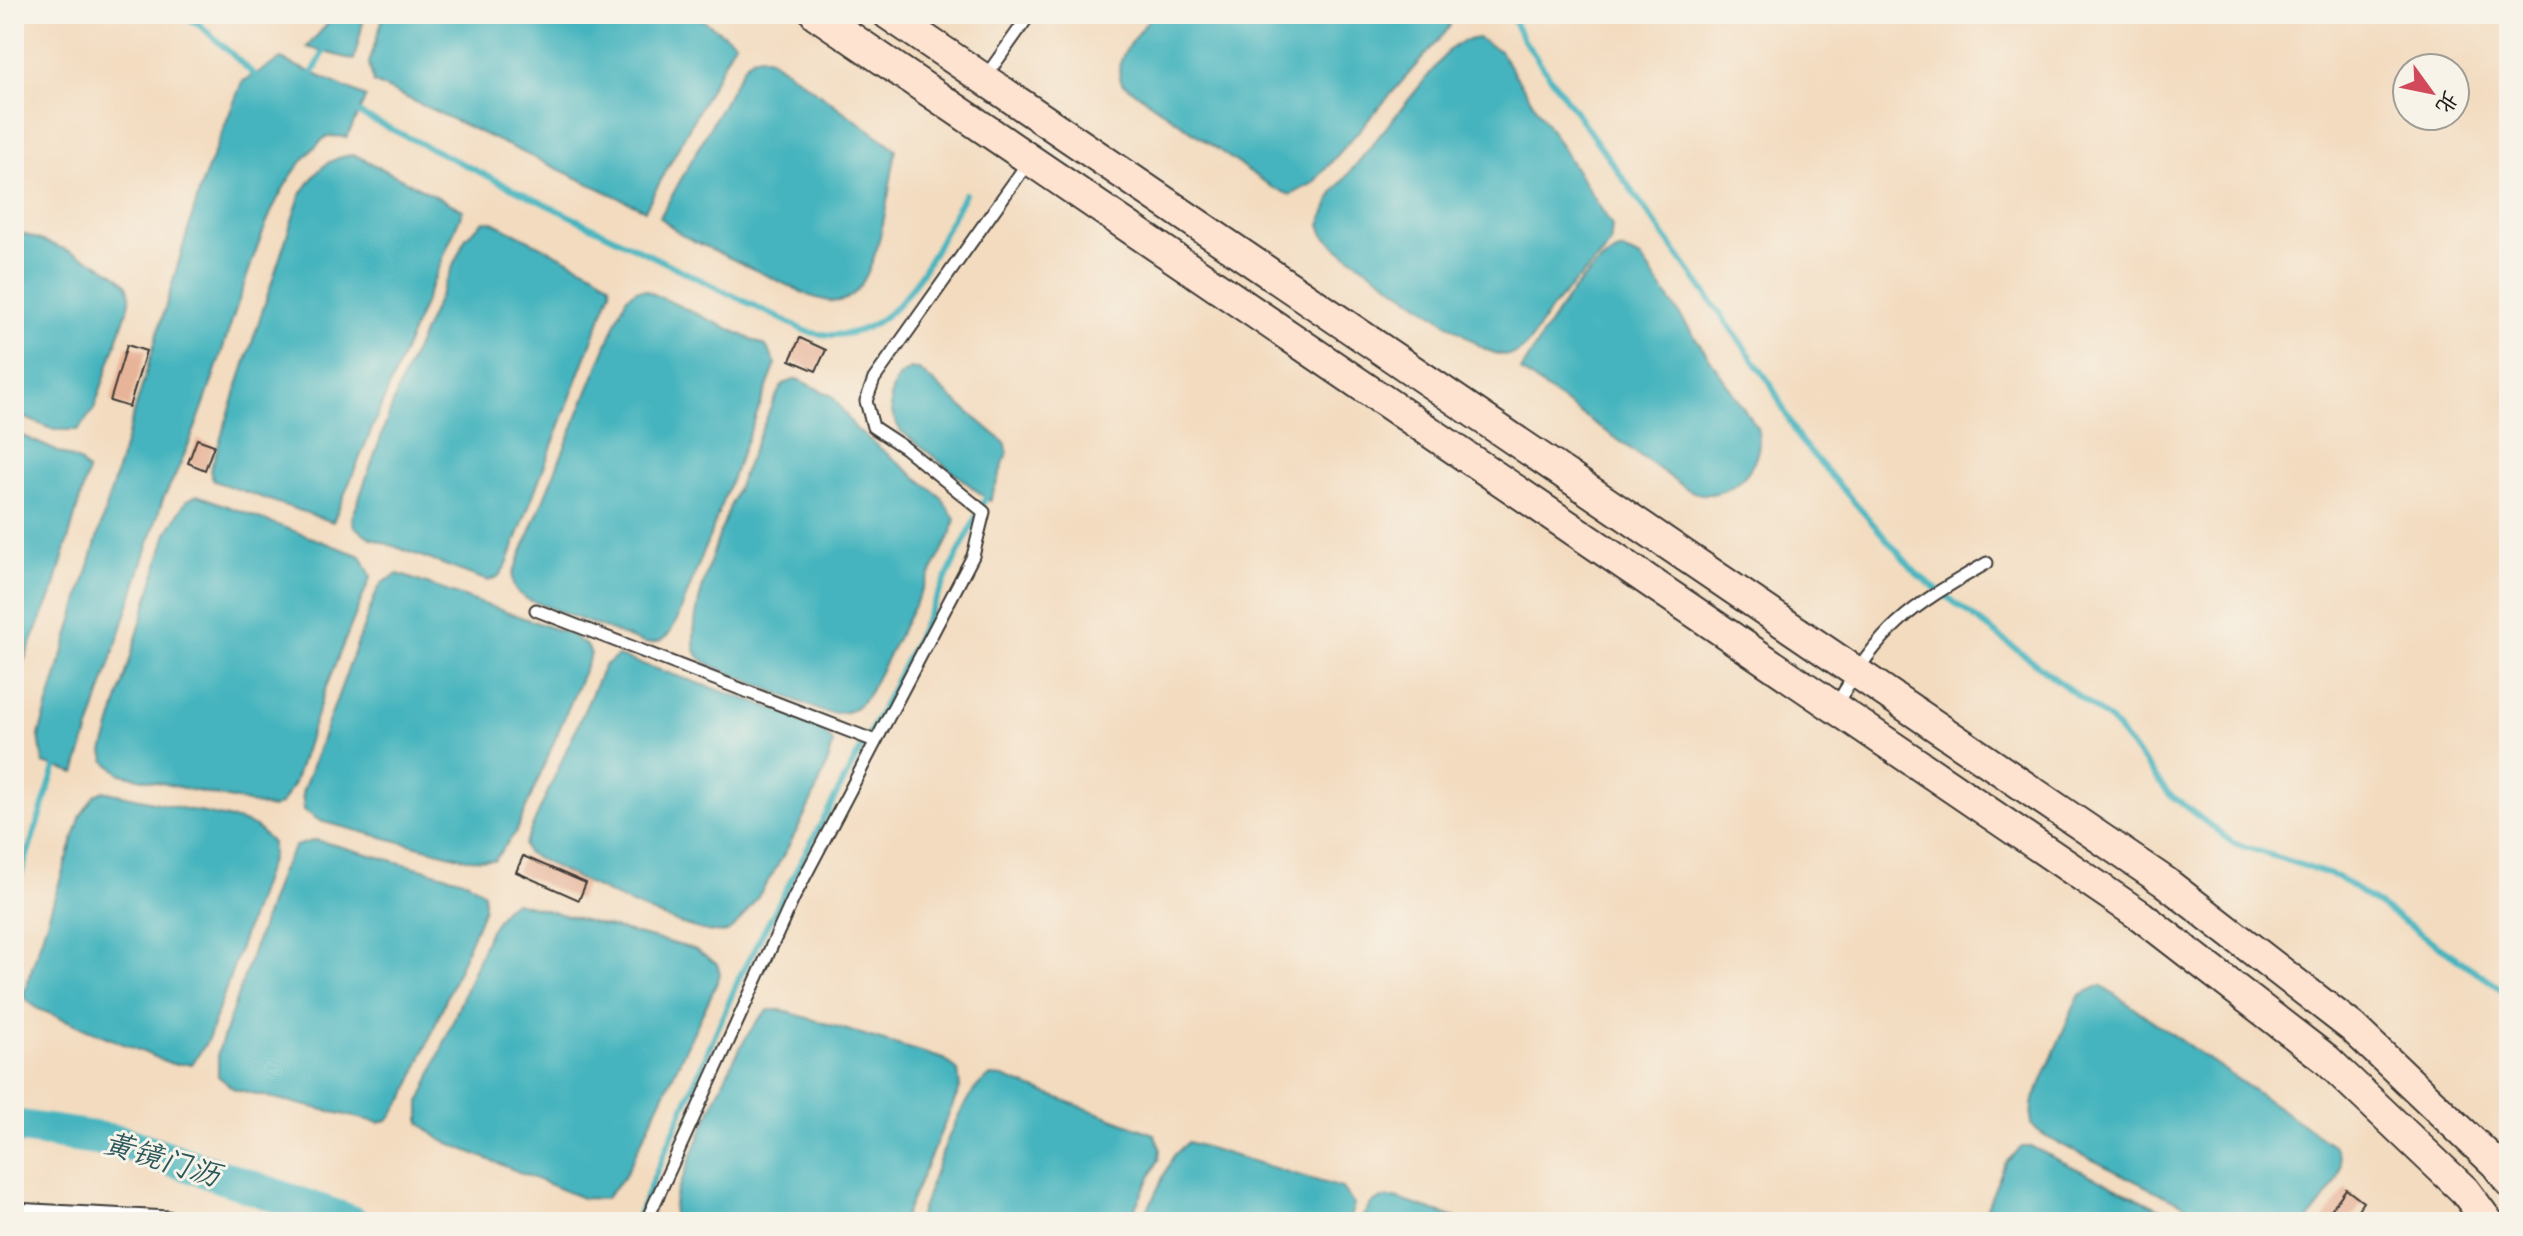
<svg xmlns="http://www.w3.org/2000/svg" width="2523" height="1236" viewBox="0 0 2523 1236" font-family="Mynerve,'LXGW WenKai TC',sans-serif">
<rect width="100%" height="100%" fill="#f7f3e8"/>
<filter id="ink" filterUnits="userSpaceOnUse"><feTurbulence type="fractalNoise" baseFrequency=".0125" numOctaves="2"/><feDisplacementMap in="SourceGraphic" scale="16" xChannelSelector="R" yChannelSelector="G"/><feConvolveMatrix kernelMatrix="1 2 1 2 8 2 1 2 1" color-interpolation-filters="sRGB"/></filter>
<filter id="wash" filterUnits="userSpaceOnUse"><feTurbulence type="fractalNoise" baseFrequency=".006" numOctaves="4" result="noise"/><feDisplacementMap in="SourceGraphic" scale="32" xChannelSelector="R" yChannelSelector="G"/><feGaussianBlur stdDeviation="1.8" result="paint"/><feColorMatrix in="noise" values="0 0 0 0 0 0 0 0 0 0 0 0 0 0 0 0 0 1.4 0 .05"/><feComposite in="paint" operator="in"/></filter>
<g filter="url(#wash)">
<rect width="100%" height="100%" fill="#f3dbbf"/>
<g fill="#45b4be" stroke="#30686d" stroke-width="2">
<polygon points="336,14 365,14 354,60 307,47"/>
<polygon points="384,14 694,14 735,42 645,210 373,82 369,63"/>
<path d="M 1153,14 L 1455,14 L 1448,29 L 1313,183 L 1291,195 L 1275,189 L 1122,83 C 1110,59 1140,32 1153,14 Z"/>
<path d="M 1478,38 L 1500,51 L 1612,226 L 1610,244 L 1603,254 C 1586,272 1567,289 1552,308 C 1531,335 1525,370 1483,348 L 1339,249 L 1324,235 L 1320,224 L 1333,193 L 1449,50 L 1463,41 Z"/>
<path d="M 761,56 L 772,60 L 896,149 C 889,184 881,281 846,299 C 835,305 822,299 810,296 L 681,235 L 660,217 L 744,66 L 752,58 Z"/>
<path d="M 281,59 L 366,97 L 347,137 L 327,136 C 276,178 260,239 239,300 C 216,367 197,436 163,499 L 75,773 L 43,763 L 39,735 L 202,183 L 242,82 Z"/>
<path d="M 355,155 L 463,210 L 333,522 L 214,481 L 210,471 L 300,196 C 315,173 326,156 355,155 Z"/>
<polygon points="484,221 493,222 597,274 610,284 611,291 507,564 499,576 488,581 369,537 354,526 352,518 400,384 466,237"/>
<path d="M 14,230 C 42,242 108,261 126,284 C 130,289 130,296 130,302 L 94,409 L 78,430 L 54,430 L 14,413 Z"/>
<path d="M 1623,250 L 1641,258 L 1757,428 C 1769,466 1723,509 1687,489 L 1521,371 C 1541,338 1584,260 1623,250 Z"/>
<path d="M 636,290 L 645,290 L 766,346 L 776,364 L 678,618 C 670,634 664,645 644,643 L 529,600 C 516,593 511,589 513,574 L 626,298 Z"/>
<path d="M 911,369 L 919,370 L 1006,444 L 1007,453 L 990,501 L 901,431 C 887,412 885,381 911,369 Z"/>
<path d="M 797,379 L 832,396 L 856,429 L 941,497 L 955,519 L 952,532 L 869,693 C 856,712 846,715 824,712 L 713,666 C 705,662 697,658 695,649 C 685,599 752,455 773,402 L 783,384 Z"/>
<polygon points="14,432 79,461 88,471 54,589 14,684"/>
<polygon points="197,495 361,556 371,576 326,687 294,783 281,804 272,808 121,774 106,762 103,752 167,533 186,501"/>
<polygon points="398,574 569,634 587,646 591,654 516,832 494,860 467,859 320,821 304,810 302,793 376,593 382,583"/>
<path d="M 618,656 L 813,722 L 833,742 C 828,779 758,913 727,932 C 694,940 563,871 527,853 L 524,845 L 604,666 Z"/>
<polygon points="103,791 241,821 256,827 272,843 272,855 208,1040 192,1064 172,1064 36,1008 23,996 81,815 95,795"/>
<polygon points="316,840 467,881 484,893 484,908 406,1095 389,1119 380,1123 234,1089 218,1076 218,1052 280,873 295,846"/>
<polygon points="515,902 694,949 717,964 720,974 715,987 625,1176 605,1199 582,1198 441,1140 420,1123 420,1102 490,930 506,907"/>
<path d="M 2101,985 L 2334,1146 C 2354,1173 2323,1199 2307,1222 L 2218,1222 L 2048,1138 L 2031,1125 L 2032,1104 L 2073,1008 L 2080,995 Z"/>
<path d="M 769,1010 L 781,1010 L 944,1059 L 958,1071 L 960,1088 L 902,1222 L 672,1220 L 675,1197 C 692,1158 738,1029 769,1010 Z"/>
<path d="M 991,1076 L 1003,1077 L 1154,1134 L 1160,1148 L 1159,1159 L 1128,1222 L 917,1222 C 931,1187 958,1090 991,1076 Z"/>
<polygon points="1188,1142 1342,1188 1354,1205 1349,1222 1142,1222 1173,1156"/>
<polygon points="2022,1147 2032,1147 2187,1222 1981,1222 2005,1163"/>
<polygon points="1382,1198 1395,1198 1468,1222 1359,1222 1371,1204"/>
</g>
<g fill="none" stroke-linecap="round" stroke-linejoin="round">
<g stroke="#45b4be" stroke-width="6">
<polyline points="180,14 199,24 260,80"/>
<polyline points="1510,14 1523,39 1770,383 1799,439 1917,574 2111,721 2168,793 2233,843 2338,877 2509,994"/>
<polyline points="310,78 327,46"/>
<path d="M 354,111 L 808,332 C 898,353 927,259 965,194"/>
<polyline points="14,896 57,762"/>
<polyline points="635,1222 740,976 881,711 989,491"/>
</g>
<polyline stroke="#45b4be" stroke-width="34" points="14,1126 122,1142 352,1222"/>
</g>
<g id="blocks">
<g fill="#e8b499">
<polygon points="800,338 826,350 816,371 790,360"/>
<polygon points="127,345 146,351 129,407 110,401"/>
<polygon points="197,439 214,445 205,470 188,463"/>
<polygon points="523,856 586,883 579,900 516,872"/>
<polygon points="2346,1189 2363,1202 2349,1222 2322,1222"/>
</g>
</g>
</g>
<g filter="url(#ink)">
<use href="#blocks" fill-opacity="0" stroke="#3c3934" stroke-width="2"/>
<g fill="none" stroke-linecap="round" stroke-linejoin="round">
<g stroke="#3c3934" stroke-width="15">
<g id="service">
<polyline points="984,79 1030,14"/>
<polyline points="536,610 875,741"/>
<path d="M 1835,707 C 1882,626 1907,609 1987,563"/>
<polyline points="14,1209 168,1217 192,1222"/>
<polyline points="646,1222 794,897 973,556 984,512 905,448 873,427 866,401 874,379 1029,161"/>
</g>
</g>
<g stroke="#3c3934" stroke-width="34">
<g id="secondary">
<polyline points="816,14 2141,916 2326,1059 2465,1191 2488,1222"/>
<polyline points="888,14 2165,882 2352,1027 2496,1164 2509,1181"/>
</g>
</g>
<use href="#service" stroke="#fff" stroke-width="11"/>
<use href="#secondary" stroke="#fee3d1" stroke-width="30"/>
</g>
</g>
<g text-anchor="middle" stroke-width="6" stroke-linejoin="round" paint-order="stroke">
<g font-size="30" font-style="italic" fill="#2c595d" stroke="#f7f3e8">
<text transform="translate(162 1159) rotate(17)" y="10">黄镜门沥</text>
</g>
</g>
<rect width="2523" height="1236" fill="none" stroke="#f7f3e8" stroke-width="48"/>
<g transform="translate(2431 92) rotate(123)"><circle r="38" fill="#f7f3e8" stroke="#9f9d96" stroke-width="2"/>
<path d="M0-6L14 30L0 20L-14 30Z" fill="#d1495b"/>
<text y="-12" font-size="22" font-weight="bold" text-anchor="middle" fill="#1c1c1c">北</text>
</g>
</svg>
